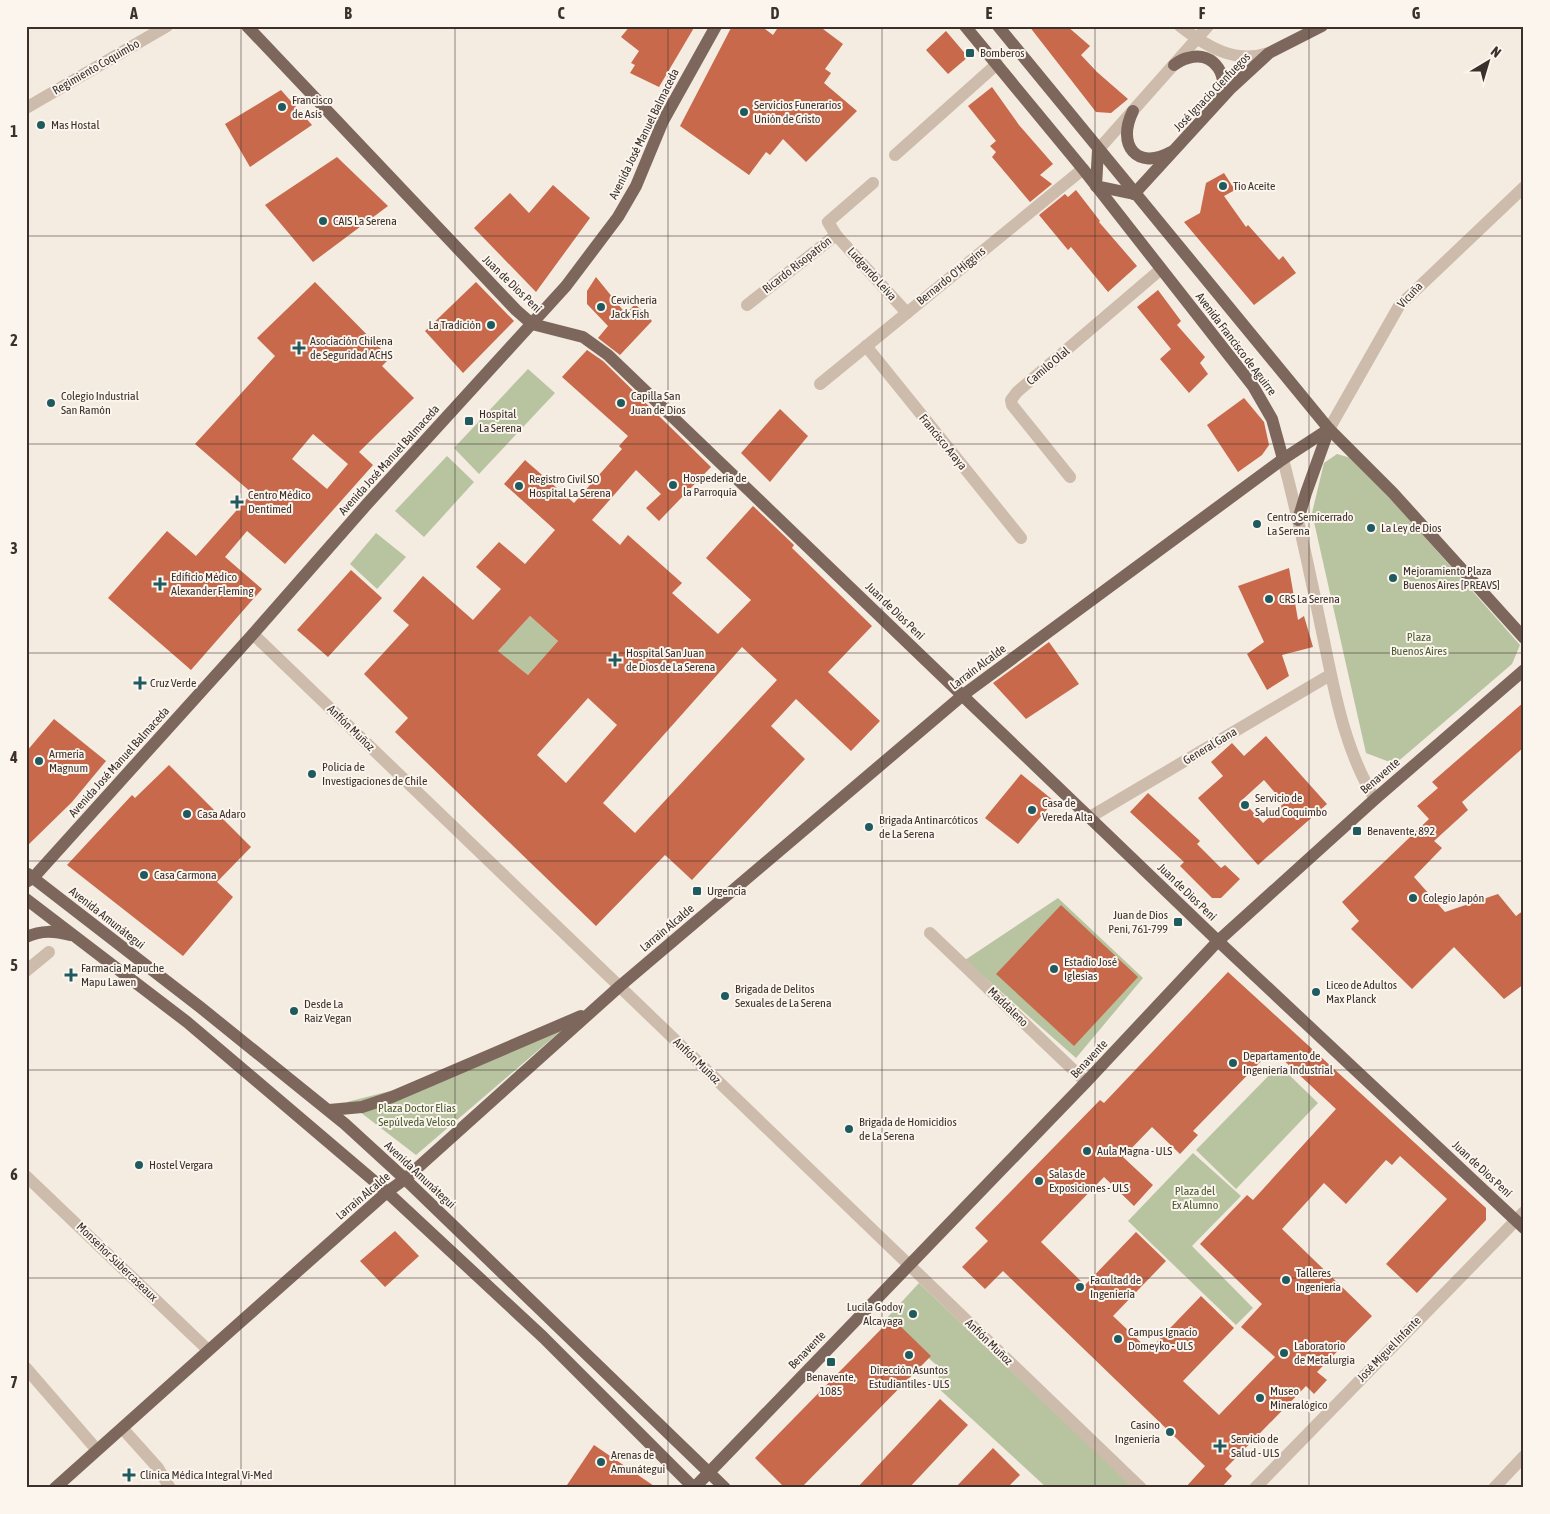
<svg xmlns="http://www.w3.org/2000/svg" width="1550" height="1514" viewBox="0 0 1550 1514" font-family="'Asap Condensed',sans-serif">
<rect width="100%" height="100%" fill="#f4ebe1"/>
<g fill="#b8c4a0">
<polygon points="528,369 555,393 479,474 454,448"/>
<polygon points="1337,454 1351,458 1393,501 1520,645 1512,664 1395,764 1366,753 1312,513 1324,463"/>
<polygon points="447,456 474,482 424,537 395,511"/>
<polygon points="376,533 406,557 377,589 350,564"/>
<polygon points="530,616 558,641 528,675 498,651"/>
<polygon points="1058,898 1143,978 1076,1058 965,960"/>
<polygon points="563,1029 416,1155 347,1102 437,1079"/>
<polygon points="1279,1065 1318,1103 1236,1189 1196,1150"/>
<polygon points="1193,1153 1241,1196 1192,1246 1253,1308 1236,1325 1128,1221"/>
<polygon points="919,1283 1134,1488 1047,1488 936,1386 941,1369 885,1320"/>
</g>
<g fill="#c8694b" fill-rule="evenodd">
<polygon points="630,26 695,26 659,87 630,73 635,65 631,63 639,51 621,37"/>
<polygon points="732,26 761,26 773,35 779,26 819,26 843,44 825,69 831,73 824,83 857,111 806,162 783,139 770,155 766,152 749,175 680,126"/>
<polygon points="1029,26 1067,26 1090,46 1081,55 1097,72 1128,99 1111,113 1096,112"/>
<polygon points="946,31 968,57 948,74 926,50"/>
<polygon points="992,87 1019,125 1053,164 1040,175 1052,184 1030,202 992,157 996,152 990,146 996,141 968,106"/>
<polygon points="281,90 312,125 250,167 225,124"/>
<polygon points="337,157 388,206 313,262 265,205"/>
<polygon points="1224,173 1235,190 1224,196 1246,227 1248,225 1279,260 1283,256 1296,273 1254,305 1184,222 1200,213 1206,183"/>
<polygon points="553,185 590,218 536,292 474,228 510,193 529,213"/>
<polygon points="1076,190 1100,221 1099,222 1137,266 1108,292 1071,247 1068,250 1039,215 1065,194 1068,197"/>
<polygon points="596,277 626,314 635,304 652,321 620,355 598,338 608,326 587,304 587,291"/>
<path d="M 315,282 L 390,358 L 382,366 L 414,398 L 359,452 L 373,465 L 285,564 L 247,531 L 225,557 L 262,589 L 191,670 L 108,598 L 167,531 L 196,556 L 252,493 L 195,444 L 275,356 L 257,338 ZM 313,434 L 348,464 L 327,489 L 292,459 Z"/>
<polygon points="476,282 514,321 463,373 425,331"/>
<polygon points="1158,290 1181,321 1177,325 1205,357 1200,363 1208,374 1189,393 1160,359 1171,349 1137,307"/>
<path d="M 587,350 L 603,361 L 711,467 L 659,521 L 646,508 L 661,494 L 636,470 L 592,520 L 620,545 L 628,535 L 682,583 L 672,593 L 718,634 L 751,600 L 706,558 L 753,506 L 794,545 L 792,548 L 872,626 L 828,672 L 880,721 L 851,751 L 796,699 L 771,726 L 805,759 L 692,880 L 665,855 L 596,926 L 395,732 L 408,718 L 364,674 L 409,625 L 393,611 L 423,576 L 473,620 L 501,589 L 476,567 L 499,542 L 525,564 L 555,530 L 504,484 L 525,460 L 574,503 L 622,449 L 619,446 L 628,436 L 562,377 ZM 530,616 L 558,641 L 528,675 L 498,651 ZM 742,647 L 777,680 L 635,833 L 603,803 ZM 588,698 L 617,725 L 566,783 L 537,755 Z"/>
<polygon points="1244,398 1264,422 1269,445 1262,455 1238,472 1207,425"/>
<polygon points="780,409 808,436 770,482 741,453"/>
<polygon points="1289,568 1298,620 1304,616 1313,647 1282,655 1289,676 1267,690 1247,654 1264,642 1238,586"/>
<polygon points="351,570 382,598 328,657 297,630"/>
<polygon points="1049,642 1079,684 1026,719 993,683"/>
<polygon points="1524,702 1524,747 1462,802 1468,810 1434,841 1442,848 1414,877 1445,912 1498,894 1516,916 1524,910 1524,984 1504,999 1454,947 1412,989 1351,929 1359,921 1342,902 1429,819 1417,806 1438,788 1432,782"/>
<polygon points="54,719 106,761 72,802 26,847 26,752"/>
<path d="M 1266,736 L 1327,804 L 1258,865 L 1198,798 L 1223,776 L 1211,762 L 1232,743 L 1244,756 ZM 1264,780 L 1284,803 L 1263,823 L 1242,800 Z"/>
<polygon points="169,765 251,847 217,882 233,897 183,956 67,865 132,795 135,798"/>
<polygon points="1021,774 1054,801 1018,844 985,818"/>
<polygon points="1148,793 1200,841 1197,844 1221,868 1225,865 1240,879 1221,898 1212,898 1180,866 1184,862 1130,812"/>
<polygon points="1061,905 1138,977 1074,1046 996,974"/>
<path d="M 1228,972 L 1486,1208 L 1486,1220 L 1417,1293 L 1386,1264 L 1447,1199 L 1400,1156 L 1392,1165 L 1386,1160 L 1346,1204 L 1324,1183 L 1282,1229 L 1372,1316 L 1317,1372 L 1327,1380 L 1314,1394 L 1306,1386 L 1225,1469 L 1232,1476 L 1221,1488 L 1185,1488 L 1205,1466 L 1003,1271 L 985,1289 L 962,1267 L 988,1241 L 975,1228 L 1100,1100 L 1104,1103 ZM 1267,1055 L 1274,1062 L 1279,1056 L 1336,1109 L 1253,1200 L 1247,1195 L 1200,1244 L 1262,1304 L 1241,1327 L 1275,1357 L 1219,1415 L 1183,1381 L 1234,1328 L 1201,1296 L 1149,1350 L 1113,1316 L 1166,1261 L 1136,1232 L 1085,1285 L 1041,1242 L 1104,1177 L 1134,1206 L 1153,1185 L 1123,1157 L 1152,1127 L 1180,1154 L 1198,1135 L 1193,1131 Z"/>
<polygon points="395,1231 419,1256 385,1287 360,1261"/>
<polygon points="892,1318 931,1356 801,1488 785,1488 755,1458"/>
<polygon points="940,1399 968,1425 909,1488 857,1488"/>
<polygon points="594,1445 657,1488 565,1488"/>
<polygon points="993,1448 1020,1475 1007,1488 955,1488"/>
</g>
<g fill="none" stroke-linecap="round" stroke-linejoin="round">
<g stroke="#cdbbac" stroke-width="12">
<path d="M 1180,26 C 1207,47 1235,64 1269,53"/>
<polyline points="26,108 167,26"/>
<polyline points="1098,150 1208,26"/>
<polyline points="895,155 997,64"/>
<polyline points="873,183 828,222 836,235 907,313"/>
<polyline points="747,305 836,235"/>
<polyline points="866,346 1021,538"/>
<polyline points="820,384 1083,169"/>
<polyline points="1329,429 1399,306 1524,187"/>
<path d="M 1283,459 C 1297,513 1309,568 1320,622 C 1333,682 1342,746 1375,799"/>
<polyline points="1070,477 1012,405 1011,400 1017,392 1160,270"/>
<polyline points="253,634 1141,1488"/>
<polyline points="1090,817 1330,675"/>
<polyline points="930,933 1086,1082"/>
<polyline points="26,971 49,952"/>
<polyline points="26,1176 207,1349"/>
<polyline points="26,1368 97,1450"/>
<polyline points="123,1429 158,1468 170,1488"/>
<polyline points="1255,1488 1524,1212"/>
<polyline points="1494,1488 1524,1456"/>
</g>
<g stroke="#7d675c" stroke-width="12">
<polyline points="247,26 516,310 532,324 583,337 608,355 1218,941 1524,1228"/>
<polyline points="965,26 1083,169 1253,386 1272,419 1283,459"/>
<polyline points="998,26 1329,429 1393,493 1524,638"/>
<path d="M 1174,65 C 1178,62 1183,59 1188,58 C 1215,50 1231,78 1219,100"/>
<path d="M 1133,111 C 1116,145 1137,171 1171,152"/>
<polyline points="1098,150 1096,186 1134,194"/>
<polyline points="1134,194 1231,88 1269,53 1322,26"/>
<polyline points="1298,520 1306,493 1329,429"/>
<polyline points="28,874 200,1007 345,1124 405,1179 725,1488"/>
<polyline points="26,882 33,878 253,634 368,503 566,286 618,217 636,186 663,121 716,26"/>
<polyline points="26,899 187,1022 387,1192 543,1337 694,1488"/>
<path d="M 26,937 C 42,930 54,931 70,935"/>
<polyline points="329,1110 362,1107 392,1097 581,1016"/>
<path d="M 55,1488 C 165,1389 276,1290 387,1192 L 405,1179 L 620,986 L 963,695 L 1283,459 L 1329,429"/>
<polyline points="694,1488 1086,1082 1218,941 1375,799 1524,670"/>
</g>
</g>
<path fill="none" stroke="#3b302b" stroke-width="1" stroke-opacity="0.55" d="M 241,26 L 241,1488M 455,26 L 455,1488M 668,26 L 668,1488M 882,26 L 882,1488M 1095,26 L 1095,1488M 1309,26 L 1309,1488M 26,236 L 1524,236M 26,444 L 1524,444M 26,653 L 1524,653M 26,861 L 1524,861M 26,1070 L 1524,1070M 26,1278 L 1524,1278"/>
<g fill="#1f5a5e" stroke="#fbf5ee" stroke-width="2">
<rect x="965" y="48" width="10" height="10" rx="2.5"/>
<circle cx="282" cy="107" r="5"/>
<circle cx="744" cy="112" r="5"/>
<circle cx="41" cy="125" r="5"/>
<circle cx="1223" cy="186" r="5"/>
<circle cx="323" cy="221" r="5"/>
<circle cx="601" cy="307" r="5"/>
<circle cx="491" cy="325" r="5"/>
<path d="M296.5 340.5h5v5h5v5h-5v5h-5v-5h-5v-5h5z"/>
<circle cx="51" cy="403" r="5"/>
<circle cx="621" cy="403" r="5"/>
<rect x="464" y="416" width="10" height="10" rx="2.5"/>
<circle cx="673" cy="485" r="5"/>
<circle cx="519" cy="486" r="5"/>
<path d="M234.5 494.5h5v5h5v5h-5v5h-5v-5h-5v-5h5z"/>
<circle cx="1257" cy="524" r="5"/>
<circle cx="1371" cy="528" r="5"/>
<circle cx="1393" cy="578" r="5"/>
<path d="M157.5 576.5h5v5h5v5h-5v5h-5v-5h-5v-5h5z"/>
<circle cx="1269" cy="599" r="5"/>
<path d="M612.5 652.5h5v5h5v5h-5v5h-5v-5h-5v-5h5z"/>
<path d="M137.5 675.5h5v5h5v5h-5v5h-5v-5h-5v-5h5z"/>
<circle cx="39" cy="761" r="5"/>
<circle cx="312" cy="774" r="5"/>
<circle cx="1245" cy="805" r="5"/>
<circle cx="1032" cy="810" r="5"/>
<circle cx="187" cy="814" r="5"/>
<circle cx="869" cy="827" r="5"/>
<rect x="1352" y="826" width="10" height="10" rx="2.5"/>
<circle cx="144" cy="875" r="5"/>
<rect x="692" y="886" width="10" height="10" rx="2.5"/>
<circle cx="1413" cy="898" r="5"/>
<rect x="1173" y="917" width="10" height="10" rx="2.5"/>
<circle cx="1054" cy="969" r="5"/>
<path d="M68.5 967.5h5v5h5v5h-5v5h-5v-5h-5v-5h5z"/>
<circle cx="1316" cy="992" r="5"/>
<circle cx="725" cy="996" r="5"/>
<circle cx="294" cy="1011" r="5"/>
<circle cx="1233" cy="1063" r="5"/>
<circle cx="849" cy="1129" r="5"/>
<circle cx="1087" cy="1151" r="5"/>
<circle cx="139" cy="1165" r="5"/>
<circle cx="1039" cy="1181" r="5"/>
<circle cx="1286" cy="1280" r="5"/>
<circle cx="1080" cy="1287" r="5"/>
<circle cx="913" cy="1314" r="5"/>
<circle cx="1118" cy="1339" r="5"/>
<circle cx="1284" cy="1353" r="5"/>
<circle cx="909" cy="1355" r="5"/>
<rect x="826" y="1357" width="10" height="10" rx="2.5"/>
<circle cx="1260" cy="1398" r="5"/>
<circle cx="1170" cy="1432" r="5"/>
<path d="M1217.5 1438.5h5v5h5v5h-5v5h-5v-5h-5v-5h5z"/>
<circle cx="601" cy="1462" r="5"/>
<path d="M126.5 1467.5h5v5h5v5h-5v5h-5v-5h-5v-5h5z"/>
</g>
<g text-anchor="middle" stroke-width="4" stroke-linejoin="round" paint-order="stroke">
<g font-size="12" fill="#3b302b" stroke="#fbf5ee" text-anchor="start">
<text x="980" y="57">Bomberos</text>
<text x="292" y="104">Francisco<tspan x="292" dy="14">de Asís</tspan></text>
<text x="754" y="109">Servicios Funerarios<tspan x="754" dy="14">Unión de Cristo</tspan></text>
<text x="51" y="129">Mas Hostal</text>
<text x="1233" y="190">Tio Aceite</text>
<text x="333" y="225">CAIS La Serena</text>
<text x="611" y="304">Cevicheria<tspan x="611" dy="14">Jack Fish</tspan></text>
<text x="481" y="329" text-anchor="end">La Tradición</text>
<text x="310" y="345">Asociación Chilena<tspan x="310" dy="14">de Seguridad ACHS</tspan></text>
<text x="61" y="400">Colegio Industrial<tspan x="61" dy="14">San Ramón</tspan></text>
<text x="631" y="400">Capilla San<tspan x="631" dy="14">Juan de Dios</tspan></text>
<text x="479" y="418">Hospital<tspan x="479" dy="14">La Serena</tspan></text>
<text x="683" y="482">Hospedería de<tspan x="683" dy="14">la Parroquia</tspan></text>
<text x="529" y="483">Registro Civil SO<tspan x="529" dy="14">Hospital La Serena</tspan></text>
<text x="248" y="499">Centro Médico<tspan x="248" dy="14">Dentimed</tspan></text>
<text x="1267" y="521">Centro Semicerrado<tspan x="1267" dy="14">La Serena</tspan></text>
<text x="1381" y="532">La Ley de Dios</text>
<text x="1403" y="575">Mejoramiento Plaza<tspan x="1403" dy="14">Buenos Aires [PREAVS]</tspan></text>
<text x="171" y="581">Edificio Médico<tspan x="171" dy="14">Alexander Fleming</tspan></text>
<text x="1279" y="603">CRS La Serena</text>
<text x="626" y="657">Hospital San Juan<tspan x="626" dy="14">de Dios de La Serena</tspan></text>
<text x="150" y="687">Cruz Verde</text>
<text x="49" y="758">Armeria<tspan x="49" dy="14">Magnum</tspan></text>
<text x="322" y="771">Policía de<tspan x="322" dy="14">Investigaciones de Chile</tspan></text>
<text x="1255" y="802">Servicio de<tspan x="1255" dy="14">Salud Coquimbo</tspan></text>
<text x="1042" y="807">Casa de<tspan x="1042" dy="14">Vereda Alta</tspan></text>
<text x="197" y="818">Casa Adaro</text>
<text x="879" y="824">Brigada Antinarcóticos<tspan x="879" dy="14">de La Serena</tspan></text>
<text x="1367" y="835">Benavente, 892</text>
<text x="154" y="879">Casa Carmona</text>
<text x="707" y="895">Urgencia</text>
<text x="1423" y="902">Colegio Japón</text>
<text x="1168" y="919" text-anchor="end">Juan de Dios<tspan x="1168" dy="14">Peni, 761-799</tspan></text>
<text x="1064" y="966">Estadio José<tspan x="1064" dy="14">Iglesias</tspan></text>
<text x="81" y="972">Farmacia Mapuche<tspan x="81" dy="14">Mapu Lawen</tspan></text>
<text x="1326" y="989">Liceo de Adultos<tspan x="1326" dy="14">Max Planck</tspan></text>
<text x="735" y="993">Brigada de Delitos<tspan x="735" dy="14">Sexuales de La Serena</tspan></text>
<text x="304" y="1008">Desde La<tspan x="304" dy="14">Raiz Vegan</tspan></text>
<text x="1243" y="1060">Departamento de<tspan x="1243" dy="14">Ingeniería Industrial</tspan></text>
<text x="859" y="1126">Brigada de Homicidios<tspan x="859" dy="14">de La Serena</tspan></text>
<text x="1097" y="1155">Aula Magna - ULS</text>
<text x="149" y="1169">Hostel Vergara</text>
<text x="1049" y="1178">Salas de<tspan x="1049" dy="14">Exposiciones - ULS</tspan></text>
<text x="1296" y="1277">Talleres<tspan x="1296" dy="14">Ingeniería</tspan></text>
<text x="1090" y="1284">Facultad de<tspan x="1090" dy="14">Ingeniería</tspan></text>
<text x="903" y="1311" text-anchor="end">Lucila Godoy<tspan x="903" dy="14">Alcayaga</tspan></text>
<text x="1128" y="1336">Campus Ignacio<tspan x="1128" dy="14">Domeyko - ULS</tspan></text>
<text x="1294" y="1350">Laboratorio<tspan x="1294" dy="14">de Metalurgia</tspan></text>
<text x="909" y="1374" text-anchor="middle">Dirección Asuntos<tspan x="909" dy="14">Estudiantiles - ULS</tspan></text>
<text x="831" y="1381" text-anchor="middle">Benavente,<tspan x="831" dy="14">1085</tspan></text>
<text x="1270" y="1395">Museo<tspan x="1270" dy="14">Mineralógico</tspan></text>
<text x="1160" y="1429" text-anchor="end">Casino<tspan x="1160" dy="14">Ingeniería</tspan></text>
<text x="1231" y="1443">Servicio de<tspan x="1231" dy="14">Salud - ULS</tspan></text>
<text x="611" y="1459">Arenas de<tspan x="611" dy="14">Amunátegui</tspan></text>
<text x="140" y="1479">Clínica Médica Integral Vi-Med</text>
</g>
<g font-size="12" fill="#3b302b" stroke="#fbf5ee">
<text transform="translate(96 67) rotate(-30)" y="4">Regimiento Coquimbo</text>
<text transform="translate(1212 92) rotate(-46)" y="4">José Ignacio Cienfuegos</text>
<text transform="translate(644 134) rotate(-64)" y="4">Avenida José Manuel Balmaceda</text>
<text transform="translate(797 265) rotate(-38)" y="4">Ricardo Risopatrón</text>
<text transform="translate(872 274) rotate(48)" y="4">Ludgardo Leiva</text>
<text transform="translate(951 276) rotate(-39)" y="4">Bernardo O'Higgins</text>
<text transform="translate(512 284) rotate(44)" y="4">Juan de Dios Pení</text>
<text transform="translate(1410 295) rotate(-47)" y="4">Vicuña</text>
<text transform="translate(1236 344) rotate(53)" y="4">Avenida Francisco de Aguirre</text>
<text transform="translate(1048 366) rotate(-40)" y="4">Camilo Olal</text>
<text transform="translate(943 442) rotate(51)" y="4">Francisco Araya</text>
<text transform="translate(389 460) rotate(-48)" y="4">Avenida José Manuel Balmaceda</text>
<text transform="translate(895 611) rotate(44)" y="4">Juan de Dios Pení</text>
<text transform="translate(978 667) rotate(-37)" y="4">Larraín Alcalde</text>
<text transform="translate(351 728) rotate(44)" y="4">Anfión Muñoz</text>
<text transform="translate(1210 746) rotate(-31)" y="4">General Gana</text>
<text transform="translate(119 762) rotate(-48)" y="4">Avenida José Manuel Balmaceda</text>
<text transform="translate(1380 776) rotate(-41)" y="4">Benavente</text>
<text transform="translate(1187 892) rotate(44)" y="4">Juan de Dios Pení</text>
<text transform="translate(107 918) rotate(38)" y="4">Avenida Amunátegui</text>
<text transform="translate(667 928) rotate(-40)" y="4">Larraín Alcalde</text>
<text transform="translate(1008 1007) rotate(44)" y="4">Maddaleno</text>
<text transform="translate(1089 1059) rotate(-47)" y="4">Benavente</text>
<text transform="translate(697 1061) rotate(44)" y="4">Anfión Muñoz</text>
<text transform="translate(1482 1169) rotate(43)" y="4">Juan de Dios Pení</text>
<text transform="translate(420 1175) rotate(43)" y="4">Avenida Amunátegui</text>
<text transform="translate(363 1196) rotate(-40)" y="4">Larraín Alcalde</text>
<text transform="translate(117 1262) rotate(44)" y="4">Monseñor Subercaseaux</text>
<text transform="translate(989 1342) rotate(44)" y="4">Anfión Muñoz</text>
<text transform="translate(1389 1349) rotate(-46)" y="4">José Miguel Infante</text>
<text transform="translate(807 1350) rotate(-46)" y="4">Benavente</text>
</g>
<g font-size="12" fill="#4a5a2e" stroke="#fbf5ee">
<text x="1419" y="641">Plaza<tspan x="1419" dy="14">Buenos Aires</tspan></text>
<text x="417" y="1112">Plaza Doctor Elías<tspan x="417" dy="14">Sepúlveda Veloso</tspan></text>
<text x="1195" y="1195">Plaza del<tspan x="1195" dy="14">Ex Alumno</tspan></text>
</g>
</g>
<rect width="1550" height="1514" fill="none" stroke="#fbf5ee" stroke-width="55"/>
<g transform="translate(1488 62) rotate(38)" stroke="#fbf5ee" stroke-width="4" paint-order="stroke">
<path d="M0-4L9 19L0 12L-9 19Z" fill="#3b302b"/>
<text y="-8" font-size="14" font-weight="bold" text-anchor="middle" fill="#3b302b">N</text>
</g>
<rect x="28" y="28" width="1494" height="1458" fill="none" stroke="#3b302b" stroke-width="2"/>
<g font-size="16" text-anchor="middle" font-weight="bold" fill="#3b302b">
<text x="134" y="19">A</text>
<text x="348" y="19">B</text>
<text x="561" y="19">C</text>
<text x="775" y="19">D</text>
<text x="989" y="19">E</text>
<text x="1202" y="19">F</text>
<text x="1416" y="19">G</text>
<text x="14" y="137">1</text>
<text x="14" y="346">2</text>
<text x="14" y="554">3</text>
<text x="14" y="763">4</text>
<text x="14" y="971">5</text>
<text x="14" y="1180">6</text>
<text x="14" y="1388">7</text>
</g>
</svg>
